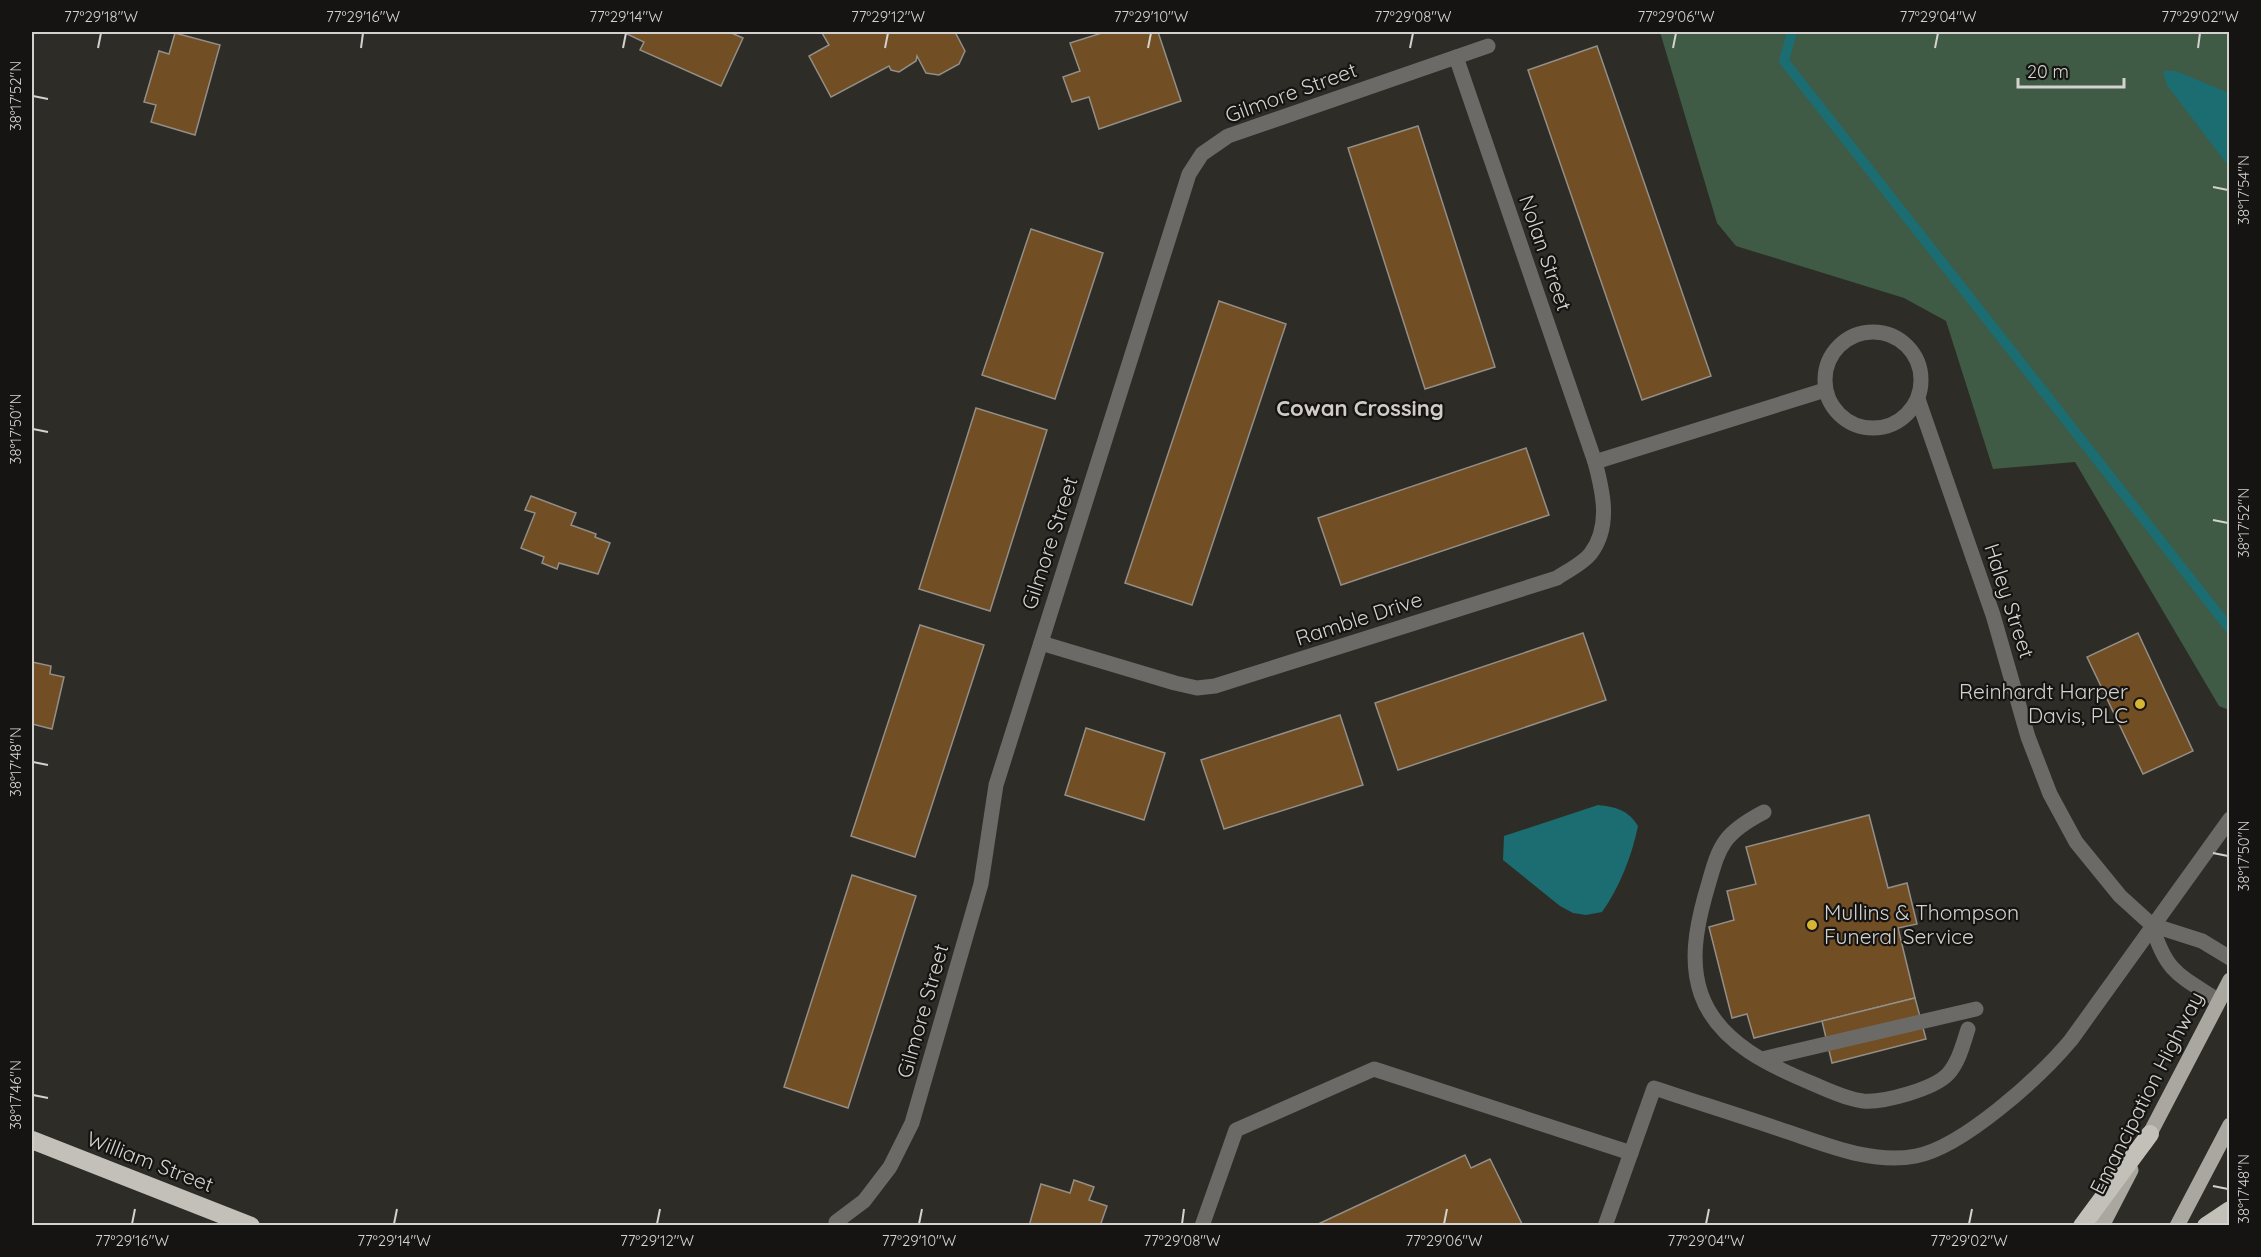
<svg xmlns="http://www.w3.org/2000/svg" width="2261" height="1257" viewBox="0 0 2261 1257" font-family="Quicksand,sans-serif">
<rect width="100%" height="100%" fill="#2e2c26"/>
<polygon fill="#3f5a45" points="1660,32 2229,32 2229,710 2219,706 2075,462 1993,469 1946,321 1904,298 1736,246 1717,223"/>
<g fill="#1b6d71">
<polygon points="2163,71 2176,71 2229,93 2229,167 2167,85"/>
<path d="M 1598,805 C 1616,807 1628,810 1638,826 C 1632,856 1619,888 1602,912 L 1586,915 L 1573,913 L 1560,906 L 1503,860 L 1504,836 Z"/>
</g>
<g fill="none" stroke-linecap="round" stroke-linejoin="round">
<polyline stroke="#1b6d71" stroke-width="10" points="1792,32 1784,61 2230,629"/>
</g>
<g fill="#714e23" stroke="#938e88" stroke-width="1.5">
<polygon points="623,32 729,32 743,38 721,86 640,50 644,42"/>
<polygon points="825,32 955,32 965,51 959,64 939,75 926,73 917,56 916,61 899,72 891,70 889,66 831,97 809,56 829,45 822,33"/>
<polygon points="1105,32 1158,32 1181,101 1099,129 1089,97 1072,102 1063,77 1080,71 1070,43"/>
<polygon points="175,33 220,45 195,135 151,122 156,105 144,102 159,51 169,54"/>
<polygon points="1597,46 1711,376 1642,400 1528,70"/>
<polygon points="1418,126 1495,367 1425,389 1348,148"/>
<polygon points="1031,229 1103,253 1055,399 982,375"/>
<polygon points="1219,301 1286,324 1192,605 1125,583"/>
<polygon points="976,408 1047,430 990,611 919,589"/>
<polygon points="1526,448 1549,515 1341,585 1318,518"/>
<polygon points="531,496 576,513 571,525 596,534 595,537 610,543 598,574 559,563 557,569 542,563 544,557 521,548 535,513 525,510"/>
<polygon points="920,625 984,645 915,857 851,836"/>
<polygon points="1583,633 1606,700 1398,770 1375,703"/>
<polygon points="2138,633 2193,751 2143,774 2087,657"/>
<polygon points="32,662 51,666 50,674 64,677 52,729 32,724"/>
<polygon points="1340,715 1363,785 1224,829 1201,760"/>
<polygon points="1086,728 1165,753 1144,820 1065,795"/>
<polygon points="1869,815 1888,888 1907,883 1917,924 1898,928 1915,998 1754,1038 1747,1014 1732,1018 1709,927 1734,920 1727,891 1756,884 1746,847"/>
<polygon points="852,875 916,896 848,1108 784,1087"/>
<polygon points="1915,998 1926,1039 1832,1063 1822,1021"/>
<polygon points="1465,1155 1471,1168 1490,1159 1523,1226 1314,1226"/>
<polygon points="1074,1180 1094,1187 1089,1200 1107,1206 1100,1226 1029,1226 1041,1184 1070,1193"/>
</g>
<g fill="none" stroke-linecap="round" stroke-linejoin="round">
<g stroke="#6b6a67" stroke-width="15">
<circle cx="1873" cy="380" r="48"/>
<polyline points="1918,399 1993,615 2028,737 2050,794 2076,842 2120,896 2152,925 2202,941 2230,958"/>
<polyline points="1595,462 1825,390"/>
<path d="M 1041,643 L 1175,683 L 1197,688 L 1215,686 L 1557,578 C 1567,571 1584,563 1591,553 C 1611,526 1603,492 1595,462 L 1456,57"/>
<path d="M 1764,812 C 1718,836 1719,849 1705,896 C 1696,929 1690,962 1701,994 C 1718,1043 1772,1067 1816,1085 C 1830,1091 1847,1099 1863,1101 C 1883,1103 1934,1089 1948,1074 C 1959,1062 1963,1044 1968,1029"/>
<path d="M 2152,925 C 2166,973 2179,975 2219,1001"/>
<polyline points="1762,1059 1976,1009"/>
<polyline points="836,1222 864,1201 890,1167 912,1123 981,884 996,785 1189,174 1202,154 1228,136 1488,46"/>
<polyline points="1202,1226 1236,1130 1374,1069 1631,1153"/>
<path d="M 1605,1226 L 1654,1088 C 1696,1102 1738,1115 1779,1129 C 1823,1143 1870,1165 1916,1156 C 1963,1147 2040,1077 2071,1040 L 2230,819"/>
</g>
<g stroke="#aaa7a1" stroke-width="15">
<polyline points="2145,1143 2230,980"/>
<polyline points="2102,1226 2131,1170"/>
<polyline points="2177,1226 2230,1125"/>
</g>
<g stroke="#c2c0b9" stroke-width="18">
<polyline points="32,1140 251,1226"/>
<polyline points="2082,1226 2150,1134"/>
<polyline points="2206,1226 2230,1210"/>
</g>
</g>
<path fill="none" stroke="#d3d2ce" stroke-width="2" d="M 98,48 L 101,33M 361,48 L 363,33M 623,48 L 626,33M 885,48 L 888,33M 1148,48 L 1151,33M 1410,48 L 1413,33M 1673,48 L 1676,33M 1935,48 L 1938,33M 2198,48 L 2200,33M 33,96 L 48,99M 2213,187 L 2228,190M 33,429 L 48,432M 2213,520 L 2228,523M 33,762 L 48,765M 2213,853 L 2228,856M 33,1095 L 48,1098M 2213,1186 L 2228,1189M 132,1224 L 135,1209M 394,1224 L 397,1209M 657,1224 L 660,1209M 919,1224 L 922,1209M 1182,1224 L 1184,1209M 1444,1224 L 1447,1209M 1706,1224 L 1709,1209M 1969,1224 L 1972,1209"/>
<g fill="#d6b534" stroke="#151412" stroke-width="2">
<circle cx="2140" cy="704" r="6"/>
<circle cx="1812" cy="925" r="6"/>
</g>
<g text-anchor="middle" stroke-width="4.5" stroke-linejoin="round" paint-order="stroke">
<g font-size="21" fill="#d3d2ce" stroke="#151412">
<text transform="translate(1291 93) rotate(-20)" y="7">Gilmore Street</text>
<text transform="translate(1545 253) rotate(71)" y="7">Nolan Street</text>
<text transform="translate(1050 543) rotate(-72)" y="7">Gilmore Street</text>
<text transform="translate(2009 601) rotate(72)" y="7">Haley Street</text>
<text transform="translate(1359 619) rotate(-18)" y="7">Ramble Drive</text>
<text transform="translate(923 1011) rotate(-74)" y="7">Gilmore Street</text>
<text transform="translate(2147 1093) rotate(-63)" y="7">Emancipation Highway</text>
<text transform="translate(150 1162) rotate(21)" y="7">William Street</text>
</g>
<g font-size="21" fill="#d3d2ce" stroke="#151412" text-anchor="end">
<text x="2128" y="699">Reinhardt Harper<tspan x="2128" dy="24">Davis, PLC</tspan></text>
<text x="1824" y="920" text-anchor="start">Mullins &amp; Thompson<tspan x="1824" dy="24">Funeral Service</tspan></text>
</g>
<g font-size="22" font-weight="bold" fill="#d1cdc6" stroke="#151412">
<text x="1360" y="416">Cowan Crossing</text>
</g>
</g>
<rect width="2261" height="1257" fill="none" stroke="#151412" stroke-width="66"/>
<path d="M2018 78v9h106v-9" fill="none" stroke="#d3d2ce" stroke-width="3"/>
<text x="2027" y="78" font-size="18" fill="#d3d2ce" stroke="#151412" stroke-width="4.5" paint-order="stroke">20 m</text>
<rect x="33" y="33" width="2195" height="1191" fill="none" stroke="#d3d2ce" stroke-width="2"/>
<g font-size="15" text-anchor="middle" fill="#d3d2ce">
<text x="101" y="22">77°29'18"W</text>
<text x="363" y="22">77°29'16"W</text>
<text x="626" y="22">77°29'14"W</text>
<text x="888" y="22">77°29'12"W</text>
<text x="1151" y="22">77°29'10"W</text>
<text x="1413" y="22">77°29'08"W</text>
<text x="1676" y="22">77°29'06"W</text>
<text x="1938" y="22">77°29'04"W</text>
<text x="2200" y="22">77°29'02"W</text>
<text transform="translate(16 96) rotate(-90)" y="5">38°17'52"N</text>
<text transform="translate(2244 190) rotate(-90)" y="5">38°17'54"N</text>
<text transform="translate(16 429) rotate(-90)" y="5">38°17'50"N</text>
<text transform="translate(2244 523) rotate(-90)" y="5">38°17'52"N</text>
<text transform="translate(16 762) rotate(-90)" y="5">38°17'48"N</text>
<text transform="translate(2244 856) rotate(-90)" y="5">38°17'50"N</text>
<text transform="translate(16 1095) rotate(-90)" y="5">38°17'46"N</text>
<text transform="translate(2244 1189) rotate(-90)" y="5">38°17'48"N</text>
<text x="132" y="1246">77°29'16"W</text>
<text x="394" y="1246">77°29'14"W</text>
<text x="657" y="1246">77°29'12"W</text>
<text x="919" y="1246">77°29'10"W</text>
<text x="1182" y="1246">77°29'08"W</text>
<text x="1444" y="1246">77°29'06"W</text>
<text x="1706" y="1246">77°29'04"W</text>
<text x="1969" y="1246">77°29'02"W</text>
</g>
</svg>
